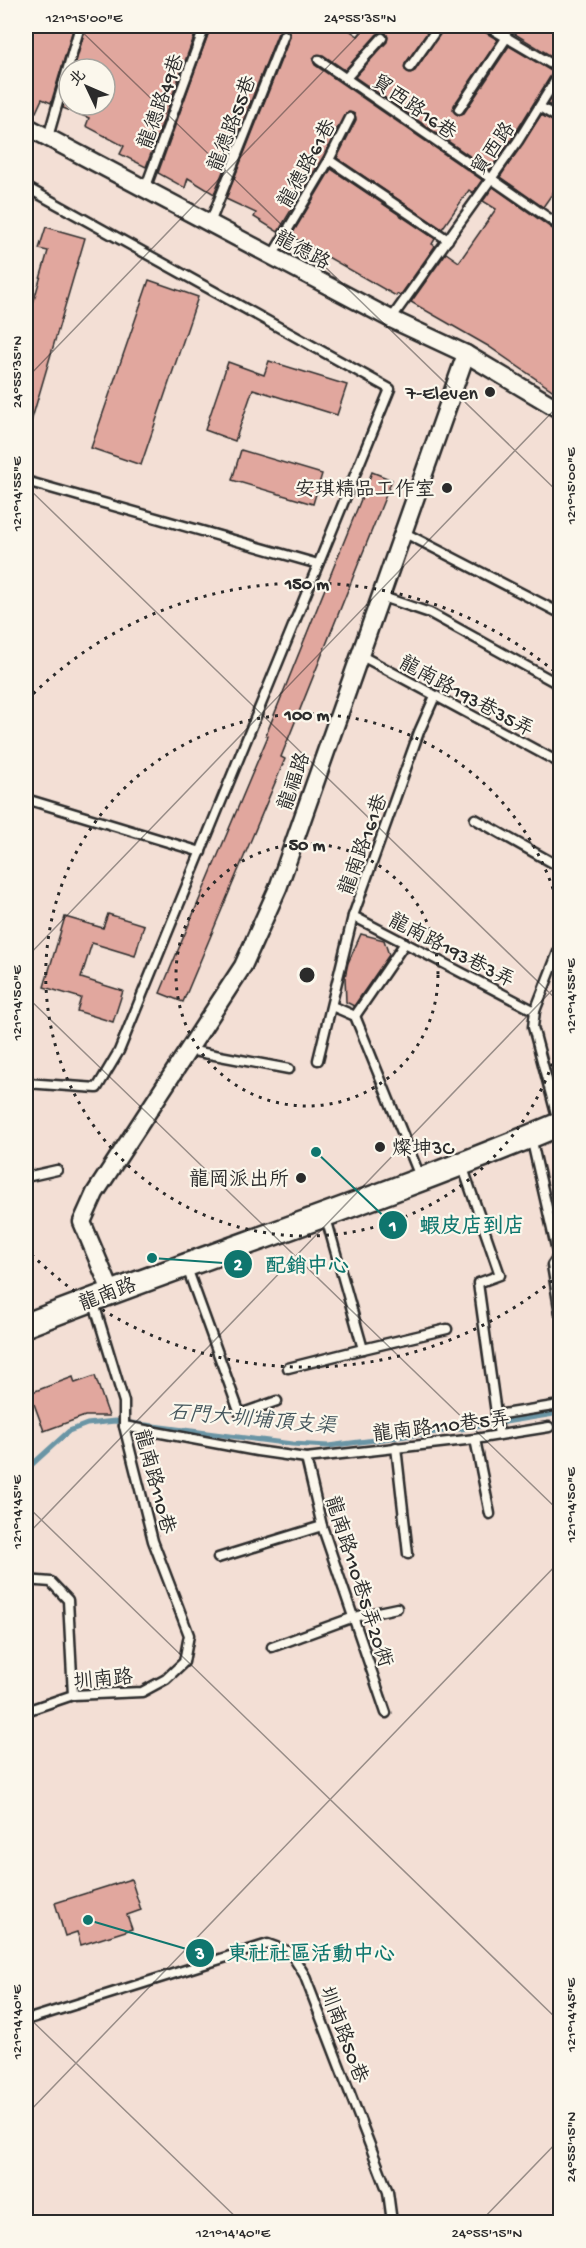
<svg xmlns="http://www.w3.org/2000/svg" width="586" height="2248" viewBox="0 0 586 2248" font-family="'Gochi Hand','LXGW WenKai TC',sans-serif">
<rect width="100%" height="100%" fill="#f3dfd5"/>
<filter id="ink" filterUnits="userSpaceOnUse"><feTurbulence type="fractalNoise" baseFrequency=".0167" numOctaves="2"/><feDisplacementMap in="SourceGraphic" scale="12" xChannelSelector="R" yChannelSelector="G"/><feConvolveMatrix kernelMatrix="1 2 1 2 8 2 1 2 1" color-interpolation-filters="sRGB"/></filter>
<g filter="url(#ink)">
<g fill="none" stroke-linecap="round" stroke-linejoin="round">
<polyline stroke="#6b95a5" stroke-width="5" points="26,1470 69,1431 87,1424 115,1421 292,1444 328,1446 476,1427 560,1413"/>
</g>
<g fill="#e1a79e" stroke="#2b2b2b" stroke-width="1.5">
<polygon points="26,26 74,26 51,103 42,99 36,112 26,106"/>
<polygon points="86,26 198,26 146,167 120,154 124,146 86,126 89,118 63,108 69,87 69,105 105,105 105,69 74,69"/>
<polygon points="211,26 343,26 358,36 365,26 432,26 405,64 405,70 410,73 415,71 445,26 481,26 483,31 498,40 454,105 453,111 458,115 464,113 509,46 553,72 513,137 490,170 355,77 387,42 388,37 386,33 381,32 377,34 345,70 323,55 316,55 313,60 315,65 482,180 473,193 469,190 442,229 337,158 356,120 355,114 349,112 344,115 323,157 278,232 254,217 256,213 226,199 290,37 290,33 287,29 282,29 278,33 214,194 188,178 185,188 158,173"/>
<polygon points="499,26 561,26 561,62 510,31"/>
<polygon points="561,84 561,112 548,104"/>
<polygon points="541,115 561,125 561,181 543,207 500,177"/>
<polygon points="331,169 435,239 432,244 435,246 400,296 397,294 396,296 291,236"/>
<polygon points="493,187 561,235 561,396 488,346 411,302 446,253 459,262 496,209 483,201"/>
<polygon points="46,227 85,238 29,429 26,429 26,328 48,251 39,249"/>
<polygon points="149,280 198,297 141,465 91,448"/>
<polygon points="269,361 347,385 337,415 253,389 235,441 205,430 228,362 264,375"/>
<polygon points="241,450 322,474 313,504 232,480"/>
<polygon points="372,472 392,480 281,757 285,759 183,1002 160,993 268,736 266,735"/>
<polygon points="108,914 144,925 135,956 92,943 81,978 123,991 113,1022 77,1011 81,998 44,987 65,917 103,928"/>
<polygon points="361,934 384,940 389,955 354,1006 346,1002 345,977 348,963"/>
<polygon points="95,1376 109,1416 85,1416 44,1431 30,1393 73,1377 75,1383"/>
<polygon points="131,1879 141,1910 127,1915 132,1929 81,1945 77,1932 65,1936 55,1903"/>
</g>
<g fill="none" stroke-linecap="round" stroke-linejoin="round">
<g stroke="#2b2b2b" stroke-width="13">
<g id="lane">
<polyline points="487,26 560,69"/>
<polyline points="319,60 560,226"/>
<polyline points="410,67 439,26"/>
<polyline points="346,78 382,38"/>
<polyline points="540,107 560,119"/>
<polyline points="459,109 507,37"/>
<polyline points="48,137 80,26"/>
<polyline points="329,160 448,240"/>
<polyline points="26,187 390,389 119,1051 97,1088 26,1083"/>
<polyline points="145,189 205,26"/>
<polyline points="210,223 284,35"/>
<polyline points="272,256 329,160 350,118"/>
<polyline points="391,319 518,141 560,73"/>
<polyline points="26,481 318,564"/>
<polyline points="403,532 560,613"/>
<polyline points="380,596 430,613 560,685"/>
<polyline points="360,655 560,763"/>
<polyline points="26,799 201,852"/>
<polyline points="475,819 560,867"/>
<polyline points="353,916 535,1011"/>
<polyline points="332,1006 355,1016 421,1179"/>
<polyline points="355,1016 405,943"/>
<polyline points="188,1050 289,1069"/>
<polyline points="318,1060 353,916 419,732 435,696"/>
<polyline points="559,1125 533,1027 535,1011 560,947"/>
<polyline points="531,1137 558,1256 552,1265 560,1314"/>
<polyline points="462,1165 500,1275 478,1283 499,1435"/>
<polyline points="26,1177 57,1170"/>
<polyline points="326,1218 363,1349 447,1329"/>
<polyline points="186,1265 240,1414 277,1401"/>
<polyline points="288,1368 363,1349"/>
<polyline points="496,1415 560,1405"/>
<polyline points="124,1426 257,1451 306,1458 475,1439 549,1427"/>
<polyline points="475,1439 490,1514"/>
<polyline points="396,1447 408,1554"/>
<polyline points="306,1458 322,1526 386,1713"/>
<polyline points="218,1558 322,1526"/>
<polyline points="26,1580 51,1582 68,1600 73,1695"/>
<polyline points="272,1647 354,1617 397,1608"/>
<polyline points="26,1711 73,1695 142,1692 166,1679 184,1662 189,1635 153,1541 124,1426 124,1402 93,1300"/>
<polyline points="26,2020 268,1944 290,1952 304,1974 388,2192 392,2222"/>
</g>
</g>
<g stroke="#2b2b2b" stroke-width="21">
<g id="street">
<polyline points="26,126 391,319 466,354 560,410"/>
<polyline points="111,1291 82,1222 95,1193 243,966 278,888 466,354"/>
</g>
</g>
<g stroke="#2b2b2b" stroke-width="27">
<path id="secondary" d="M 26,1325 C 203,1256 385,1198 560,1124"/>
</g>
<use href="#lane" stroke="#fbf7ec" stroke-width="8"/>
<use href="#street" stroke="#fbf7ec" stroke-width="16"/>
<use href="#secondary" stroke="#fbf7ec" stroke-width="22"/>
</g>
</g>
<path fill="none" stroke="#2b2b2b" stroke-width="1.5" stroke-opacity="0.45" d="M 76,26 L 560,494M 26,379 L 367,26M 26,486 L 560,1003M 26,958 L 560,404M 26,996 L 560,1512M 26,1505 L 560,2022M 26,1536 L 560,982M 26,2015 L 241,2222M 26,2115 L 560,1561M 480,2222 L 560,2139"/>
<g fill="none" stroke="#2b2b2b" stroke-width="3" stroke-dasharray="3 6">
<circle cx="307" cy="975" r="131"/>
<path d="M560 1038A261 261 0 1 1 560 912"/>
<path d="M559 1275A392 392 0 0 1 27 1250M27 700A392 392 0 0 1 559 675"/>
</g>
<g fill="#2b2b2b" stroke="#fbf7ec" stroke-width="2">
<circle cx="490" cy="392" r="6"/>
<circle cx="447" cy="488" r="6"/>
<circle cx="380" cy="1147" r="6"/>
<circle cx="301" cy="1178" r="6"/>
</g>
<g text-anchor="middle" stroke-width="4.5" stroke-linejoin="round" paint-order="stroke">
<g font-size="20" fill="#2b2b2b" stroke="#fbf7ec">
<text transform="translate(160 101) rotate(-70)" y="7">龍德路49巷</text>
<text transform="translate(415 106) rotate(35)" y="7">貿西路16巷</text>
<text transform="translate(231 123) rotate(-69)" y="7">龍德路55巷</text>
<text transform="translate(492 148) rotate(-55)" y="7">貿西路</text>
<text transform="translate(306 163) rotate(-61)" y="7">龍德路61巷</text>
<text transform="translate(303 249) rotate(28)" y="7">龍德路</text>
<text transform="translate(467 695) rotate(28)" y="7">龍南路193巷35弄</text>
<text transform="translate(293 781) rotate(-71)" y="7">龍福路</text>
<text transform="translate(362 844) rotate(-70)" y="7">龍南路161巷</text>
<text transform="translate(452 949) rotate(27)" y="7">龍南路193巷3弄</text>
<text transform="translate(107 1293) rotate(-21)" y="7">龍南路</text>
<text transform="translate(441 1425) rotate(-7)" y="7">龍南路110巷5弄</text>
<text transform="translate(156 1481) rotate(75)" y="7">龍南路110巷</text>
<text transform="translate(360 1581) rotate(72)" y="7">龍南路110巷5弄20衖</text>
<text transform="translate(103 1678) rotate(-5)" y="7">圳南路</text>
<text transform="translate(345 2034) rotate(69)" y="7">圳南路50巷</text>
</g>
<g font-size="20" fill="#2b2b2b" stroke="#fbf7ec" text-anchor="end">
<text x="478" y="399">7-Eleven</text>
<text x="435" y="495">安琪精品工作室</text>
<text x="392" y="1154" text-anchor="start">燦坤3C</text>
<text x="289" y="1185">龍岡派出所</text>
</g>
<g font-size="21" font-style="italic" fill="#46575e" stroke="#fbf7ec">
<text transform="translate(252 1418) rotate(5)" y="7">石門大圳埔頂支渠</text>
</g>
</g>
<circle cx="307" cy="975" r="9" fill="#2b2b2b" stroke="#fbf7ec" stroke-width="3"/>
<g font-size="18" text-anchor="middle" font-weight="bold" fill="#2b2b2b" stroke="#fbf7ec" stroke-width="4.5" stroke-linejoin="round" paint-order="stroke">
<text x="307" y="589">150 m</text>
<text x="307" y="720">100 m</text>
<text x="307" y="850">50 m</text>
</g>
<path fill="none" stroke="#0f766e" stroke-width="2" d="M316 1152L393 1225M152 1258L238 1264M88 1920L200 1953"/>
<g fill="#0f766e" stroke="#fbf7ec" stroke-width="2">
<circle cx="316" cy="1152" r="6"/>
<circle cx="152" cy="1258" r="6"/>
<circle cx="88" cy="1920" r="6"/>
<circle cx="393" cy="1225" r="15"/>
<circle cx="238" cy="1264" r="15"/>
<circle cx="200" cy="1953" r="15"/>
</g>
<g font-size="18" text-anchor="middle" font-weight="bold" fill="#fff">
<text x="393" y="1231">1</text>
<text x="238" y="1270">2</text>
<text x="200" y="1959">3</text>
</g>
<g font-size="21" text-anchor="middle" font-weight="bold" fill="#0f766e" stroke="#fbf7ec" stroke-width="4.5" stroke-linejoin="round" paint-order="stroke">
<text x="472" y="1232">蝦皮店到店</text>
<text x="307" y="1272">配銷中心</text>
<text x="311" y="1960">東社社區活動中心</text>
</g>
<rect width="586" height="2248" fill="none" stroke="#fbf7ec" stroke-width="66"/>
<g transform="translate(87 87) rotate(314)"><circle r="28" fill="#fbf7ec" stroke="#a8a59f" stroke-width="1.5"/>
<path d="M0-4.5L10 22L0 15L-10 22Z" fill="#2b2b2b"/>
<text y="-9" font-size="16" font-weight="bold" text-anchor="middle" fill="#2b2b2b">北</text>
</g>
<rect x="33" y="33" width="520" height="2182" fill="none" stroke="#2b2b2b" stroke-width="2"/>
<g font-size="15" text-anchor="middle" fill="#2b2b2b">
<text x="84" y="22">121°15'00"E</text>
<text x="360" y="22">24°55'35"N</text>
<text transform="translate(16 372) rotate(-90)" y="5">24°55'35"N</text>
<text transform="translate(570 486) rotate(-90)" y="5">121°15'00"E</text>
<text transform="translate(16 494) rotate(-90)" y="5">121°14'55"E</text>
<text transform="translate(570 996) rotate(-90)" y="5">121°14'55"E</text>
<text transform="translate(16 1003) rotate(-90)" y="5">121°14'50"E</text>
<text transform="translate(570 1505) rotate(-90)" y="5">121°14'50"E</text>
<text transform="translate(16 1512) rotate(-90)" y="5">121°14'45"E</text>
<text transform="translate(570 2015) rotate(-90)" y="5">121°14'45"E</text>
<text transform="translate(16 2022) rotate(-90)" y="5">121°14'40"E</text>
<text transform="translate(570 2147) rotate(-90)" y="5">24°55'15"N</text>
<text x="233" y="2237">121°14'40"E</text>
<text x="487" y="2237">24°55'15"N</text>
</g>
</svg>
